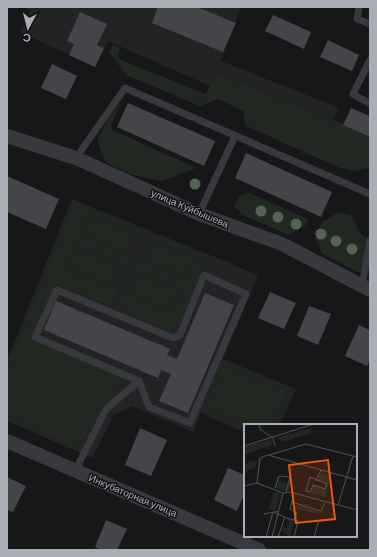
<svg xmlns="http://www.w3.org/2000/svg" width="377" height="557" viewBox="0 0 377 557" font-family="Barlow,sans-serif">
<rect width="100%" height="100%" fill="#171719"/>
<g fill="#232326">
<polygon points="24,7 241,7 221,61 339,108 333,120 217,72 210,86 108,41 95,67 20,32 30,10"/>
<polygon points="72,199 237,266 258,276 223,359 296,389 280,425 245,425 245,433 201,413 193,432 132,406 114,415 92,458 7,421 7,360"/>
</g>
<g fill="#212822">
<polygon points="113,45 120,48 118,55 121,60 206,94 217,72 333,120 370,137 370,168 353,171 340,168 246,126 243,111 218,99 200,106 126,75 109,52"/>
<polygon points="121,101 111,126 113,130 196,168 163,181 132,175 105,162 97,140 106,123"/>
<polygon points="247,192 308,219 305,226 289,235 245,216 233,206 241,195"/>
<polygon points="75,202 142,231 137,244 133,242 137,233 89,213 80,235 126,255 131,246 135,248 124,275 120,273 123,265 75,245 65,268 110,288 117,277 122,279 111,306 56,283 32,338 122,377 119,388 102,406 79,448 7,416 7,369"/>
<polygon points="337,213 351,215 361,234 370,240 370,273 357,272 322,253 315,237 322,222"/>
<polygon points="91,215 134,233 125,252 82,234"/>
<polygon points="148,232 208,257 174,332 117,308 127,281 129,282 126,293 172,313 182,289 135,270 131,278 128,277 140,249 144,251 140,261 187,280 197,258 151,238 146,247 142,246"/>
<polygon points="152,241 195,259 187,277 144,259"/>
<polygon points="75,249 119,266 110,286 67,267"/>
<polygon points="136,273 179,291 171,310 128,292"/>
<polygon points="223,366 287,392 273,425 245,425 205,408"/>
</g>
<g fill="#444449">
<polygon points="158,7 197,7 236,23 223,52 152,23"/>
<polygon points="80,12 107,24 97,45 104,48 95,67 69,55 74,44 67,41"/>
<polygon points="273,15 311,32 304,49 265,31"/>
<polygon points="328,40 359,55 352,71 320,57"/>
<polygon points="52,64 77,76 66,99 41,88"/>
<polygon points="128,103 215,141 204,166 117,127"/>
<polygon points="351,108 370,116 370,137 343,125"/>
<polygon points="246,153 332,192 321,217 235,178"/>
<polygon points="7,176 59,199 46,229 7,212"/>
<polygon points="270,292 296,303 284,329 258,318"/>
<polygon points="205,293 234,305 188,413 159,401 171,374 161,370 158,378 44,330 56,301 170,349 167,355 177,359"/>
<polygon points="309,306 331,314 318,345 297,336"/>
<polygon points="359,325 370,330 370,360 367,366 345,356"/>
<polygon points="140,428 167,440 151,476 125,465"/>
<polygon points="228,468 245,475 245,492 237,511 214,500"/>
<polygon points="7,477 26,486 13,512 7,510"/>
<polygon points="106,520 127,529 117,550 101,550 95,547"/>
</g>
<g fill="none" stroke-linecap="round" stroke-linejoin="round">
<g stroke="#38393d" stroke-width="7">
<polyline points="359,7 357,19 370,24"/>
<polyline points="370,60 353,94 370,104"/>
<polyline points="76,158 125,88 370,194"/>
<polyline points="199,214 235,136"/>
<polygon points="204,275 246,294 190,423 149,407 139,381 35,337 57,290 173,338 180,335"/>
<polyline points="362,286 370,240"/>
<polyline points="75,471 106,409 139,381"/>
</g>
<g stroke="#38393d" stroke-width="14">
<polyline points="7,136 76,158 199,214 282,244 370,290"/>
<polyline points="7,441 259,550"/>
</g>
</g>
<g fill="#526255">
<circle cx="195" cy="184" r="5.5"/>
<circle cx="261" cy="211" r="5.5"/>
<circle cx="278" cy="217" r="5.5"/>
<circle cx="296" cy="224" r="5.5"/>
<circle cx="321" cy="234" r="5.5"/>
<circle cx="336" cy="241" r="5.5"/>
<circle cx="352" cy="249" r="5.5"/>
</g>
<g text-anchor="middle" stroke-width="3" stroke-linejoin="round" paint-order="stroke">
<g font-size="10" fill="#aaaeb7" stroke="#121214">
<text transform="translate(190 208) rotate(23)" y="4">улица Куйбышева</text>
<text transform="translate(133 495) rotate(23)" y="4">Инкубаторная улица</text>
</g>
</g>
<g transform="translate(244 424)">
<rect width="113" height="113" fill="#171719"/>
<path d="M 67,4 L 68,9 L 38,18 L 32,14 ZM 25,16 L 29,18 L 27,21 L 0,31 L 0,23 ZM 8,37 L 12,38 L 11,44 L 0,48 L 0,40 ZM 77,49 L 87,52 L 81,74 L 74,70 L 66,70 L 69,62 L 81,66 L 83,60 L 74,56 ZM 34,56 L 47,60 L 45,66 L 38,67 L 32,63 ZM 30,68 L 36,69 L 32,86 L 25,85 ZM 53,81 L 77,88 L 79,91 L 48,84 ZM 43,94 L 51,97 L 46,113 L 38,108 L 39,103 L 42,104 L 45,100 Z" fill="#212822"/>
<path fill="none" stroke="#525358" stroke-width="1" d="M 15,0 L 16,5 L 29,14 L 31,22M 0,22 L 70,0M 25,31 L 62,20 L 113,33M 66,53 L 83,60 L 81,65 L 69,61 L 66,68 L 62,67 ZM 72,57 L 77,46M 13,59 L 16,34 L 24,31 L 113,56M 0,62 L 13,59 L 39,69 L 46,68 L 113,86M 31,64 L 35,52 L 46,53 L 42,69M 48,78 L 77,87 L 81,79M 94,81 L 109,32M 20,90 L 35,87M 49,96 L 54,97 L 50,113M 22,113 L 29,88 L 48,96 L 51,94 L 53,89 L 46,85 L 50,69M 28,113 L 39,69M 34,113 L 41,93M 70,113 L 75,96"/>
<path fill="#e8590c" fill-opacity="0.15" stroke="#e8590c" stroke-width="2" d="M 84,36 L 91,95 L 52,99 L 45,41 Z"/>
<rect width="113" height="113" fill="none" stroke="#aaaeb7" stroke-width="2"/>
</g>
<rect width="377" height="557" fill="none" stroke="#aaaeb7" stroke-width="16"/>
<g transform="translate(28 28) rotate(187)" stroke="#121214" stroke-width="3" paint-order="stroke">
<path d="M0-3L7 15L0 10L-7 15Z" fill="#aaaeb7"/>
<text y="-6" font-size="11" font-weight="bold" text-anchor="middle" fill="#aaaeb7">С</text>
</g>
</svg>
